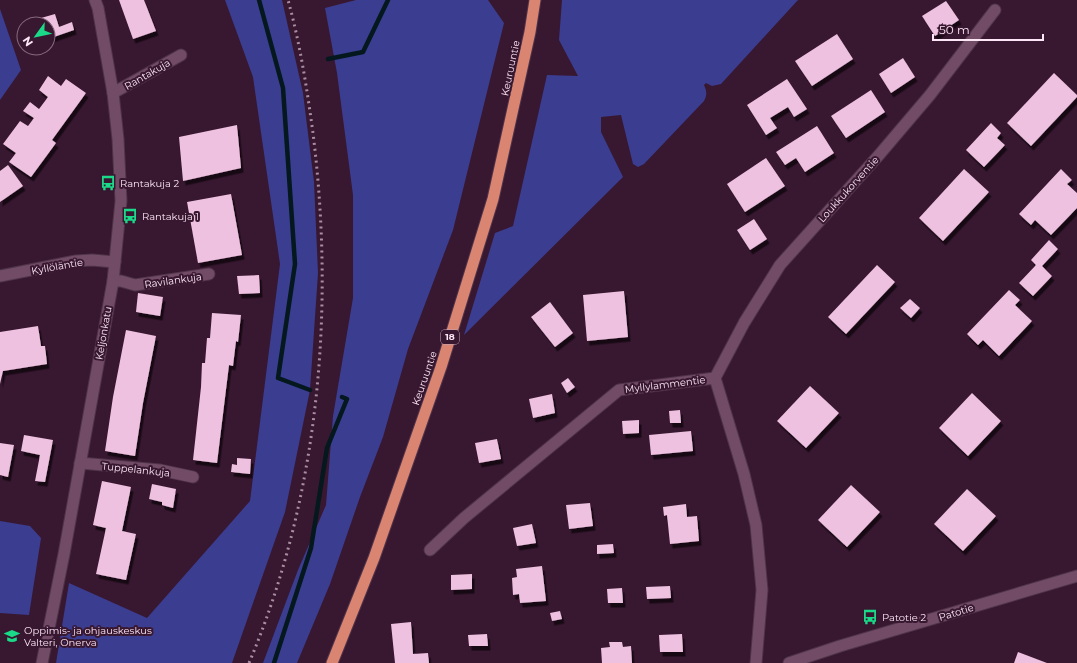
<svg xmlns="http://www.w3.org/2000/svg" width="1077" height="663" viewBox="0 0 1077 663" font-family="Montserrat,sans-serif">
<defs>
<filter id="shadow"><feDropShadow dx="2.5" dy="4.5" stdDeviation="0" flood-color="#0009"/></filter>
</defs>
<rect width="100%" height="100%" fill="#381730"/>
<g fill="#3b3d91">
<polygon points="225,0 282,0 303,93 314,182 318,273 310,390 285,512 232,663 56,663 69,583 147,618 250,501 280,264 253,77"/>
<polygon points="356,0 488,0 504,23 453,230 408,349 383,437 360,497 330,584 297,663 263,663 298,570 326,505 333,416 353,298 353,195 337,73 325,8"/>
<path d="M 562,0 L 798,0 L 721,84 L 712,86 L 706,83 L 704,85 C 707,92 707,95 704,101 L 644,164 L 638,167 L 633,164 L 621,115 L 601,117 L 601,132 L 623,177 L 464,335 L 495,233 L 513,226 L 547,75 L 578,76 L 559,40 Z"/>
<polygon points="0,9 21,70 0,100"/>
<polygon points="0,521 30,526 41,538 29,615 0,613"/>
</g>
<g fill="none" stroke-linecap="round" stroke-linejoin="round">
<g stroke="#04181e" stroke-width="4.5">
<polyline points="259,0 283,88 295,264 278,378 310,390"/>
<polyline points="328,59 363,52 388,0"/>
<polyline points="274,663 311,548 327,448 347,399 342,397"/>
</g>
</g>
<g fill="#edc1df" filter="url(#shadow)">
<polygon points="119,0 144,0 156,31 133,39"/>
<polygon points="946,1 959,20 935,36 922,16"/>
<polygon points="55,14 59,27 72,22 74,30 48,39 48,24 36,24 34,20"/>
<polygon points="837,34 853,59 812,86 795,61"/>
<polygon points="903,58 915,77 891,93 879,74"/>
<polygon points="1054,73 1077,95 1077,97 1031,146 1007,123"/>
<polygon points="48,76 61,86 66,79 86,93 52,140 56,143 31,177 9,162 16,153 3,144 20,121 28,126 34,118 23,111 30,102 39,109 48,97 39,90"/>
<polygon points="787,79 807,109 794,117 788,107 770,118 777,128 766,135 747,105"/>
<polygon points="871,90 885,112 846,138 831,116"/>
<polygon points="991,123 1001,133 997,138 1005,145 984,167 966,150"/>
<polygon points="237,125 241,168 183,181 179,137"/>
<polygon points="817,126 834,153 805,172 796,158 785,165 776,152"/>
<polygon points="766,158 785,186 745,212 727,184"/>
<polygon points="8,165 23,186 0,202 0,171"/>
<polygon points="964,169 989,192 943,241 919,218"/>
<polygon points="1061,169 1072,180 1067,184 1077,193 1077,208 1051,235 1035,220 1031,225 1019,214"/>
<polygon points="231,194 242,255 198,263 187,202"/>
<polygon points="754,219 767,239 750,250 737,230"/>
<polygon points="1049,240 1058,249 1042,266 1052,276 1033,296 1019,283 1036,265 1031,260"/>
<polygon points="877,265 895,282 846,334 828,317"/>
<polygon points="259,275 260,293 239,294 237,276"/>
<polygon points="1009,290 1020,300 1015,305 1032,321 999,356 983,340 978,345 967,334"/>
<polygon points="624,291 628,337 587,341 583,295"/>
<polygon points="138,293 163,297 160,316 136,312"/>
<polygon points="910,299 920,308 911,318 900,308"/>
<polygon points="550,302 573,333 555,347 531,317"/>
<polygon points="212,313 241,315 238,342 236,341 233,366 229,365 217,463 193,460 201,387 202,363 205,363 207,338 210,338"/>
<polygon points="38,326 41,346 45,346 47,364 3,371 0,384 0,332"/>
<polygon points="126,330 156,336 143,403 135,456 105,451 113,397"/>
<polygon points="568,378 575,387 567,393 561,383"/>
<polygon points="810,386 839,413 806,448 777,421"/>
<polygon points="972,393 1001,421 968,456 939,428"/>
<polygon points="552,394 555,413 533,418 529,399"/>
<polygon points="680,410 681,423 670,423 669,411"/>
<polygon points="639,420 639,433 623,434 622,421"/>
<polygon points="691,431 693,451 651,455 649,435"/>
<polygon points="24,435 53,440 45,482 35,481 40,455 21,451"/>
<polygon points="497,439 501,459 479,463 475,443"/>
<polygon points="0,443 14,445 8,477 0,475"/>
<polygon points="237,458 251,459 250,474 231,472 232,464 237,465"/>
<polygon points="102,481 131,487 122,531 136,534 126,580 96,574 106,528 93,525"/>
<polygon points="152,484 176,489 173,508 162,505 162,502 149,499"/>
<polygon points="851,485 880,512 847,547 818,520"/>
<polygon points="967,489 996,516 963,551 934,524"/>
<polygon points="590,503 593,526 569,529 566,505"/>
<polygon points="686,504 687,517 697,516 699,541 670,544 667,515 664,516 663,507"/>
<polygon points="532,524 536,543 517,546 513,528"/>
<polygon points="613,544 614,553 597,554 597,545"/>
<polygon points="542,566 546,601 520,603 519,594 513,595 512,578 517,577 516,569"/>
<polygon points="472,574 472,589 451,590 451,575"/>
<polygon points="670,586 671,598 647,599 646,587"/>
<polygon points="622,588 623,603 608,603 607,589"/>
<polygon points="560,611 562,619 552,621 550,613"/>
<polygon points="411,622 413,654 428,653 429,663 395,663 391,624"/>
<polygon points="487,634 488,646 469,646 468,635"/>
<polygon points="682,634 683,652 660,652 659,635"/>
<polygon points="609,642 622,642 623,647 631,646 632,663 602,663 601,648 610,647"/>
<polygon points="1018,652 1047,663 1014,663"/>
</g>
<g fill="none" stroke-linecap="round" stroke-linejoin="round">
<g stroke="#4f3449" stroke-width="13">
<g id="minor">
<polyline points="113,93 181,55"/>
<polyline points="0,276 76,261 92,260 115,262"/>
<polyline points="113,281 121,281 135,285 209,274"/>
<polyline points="715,378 744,323 780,265 879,155 930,95 995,10"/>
<polyline points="715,378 744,474 756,525 762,590 756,663"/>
<polyline points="80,463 160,470 193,477"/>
<polyline points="430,550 464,518 619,390 715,378"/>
<polyline points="42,663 64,554 113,281 121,201 118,139 113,93 98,8 95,0"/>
<polyline points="789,663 840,646 1077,576"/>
</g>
</g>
<g stroke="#4f3449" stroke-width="13">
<polyline id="trunk" points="332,663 374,558 441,367 493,199 530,32 535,0"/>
</g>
<use href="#minor" stroke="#724c67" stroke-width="11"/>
<use href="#trunk" stroke="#da8472" stroke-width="11"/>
<path stroke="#a98ea1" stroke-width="3" stroke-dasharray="2 4" stroke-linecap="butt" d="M 249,663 C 319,497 335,311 313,133 C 307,89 300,43 288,0"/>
</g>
<defs>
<g id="bus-bare" transform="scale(1.2)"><path d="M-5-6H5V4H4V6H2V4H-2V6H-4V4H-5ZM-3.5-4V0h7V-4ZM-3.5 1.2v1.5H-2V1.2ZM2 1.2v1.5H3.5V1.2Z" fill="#1ad988" stroke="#381730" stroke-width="2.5" paint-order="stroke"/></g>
<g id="school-bare" transform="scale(1.2)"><path d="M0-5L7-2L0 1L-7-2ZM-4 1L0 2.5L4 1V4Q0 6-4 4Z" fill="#1ad988" stroke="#381730" stroke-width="2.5" paint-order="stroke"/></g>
</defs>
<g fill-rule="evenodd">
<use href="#bus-bare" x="108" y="183"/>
<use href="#bus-bare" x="130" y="216"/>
<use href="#bus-bare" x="870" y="617"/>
<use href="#school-bare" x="12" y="636"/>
</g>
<g text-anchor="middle" stroke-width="4" stroke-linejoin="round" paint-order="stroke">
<rect fill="#381730" stroke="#c2a8ba" stroke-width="1" x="441" y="330" width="18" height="14" rx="3"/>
<g font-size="9" font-weight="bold" fill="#fde6f5">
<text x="450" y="340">18</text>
</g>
<g font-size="10" fill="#fde6f5" stroke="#381730">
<text transform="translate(510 68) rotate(-78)" y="4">Keuruuntie</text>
<text transform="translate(147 74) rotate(-30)" y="4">Rantakuja</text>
<text transform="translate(848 189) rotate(-48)" y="4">Loukkukorventie</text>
<text transform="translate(57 266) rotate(-10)" y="4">Kyllöläntie</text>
<text transform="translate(173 280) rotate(-8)" y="4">Ravilankuja</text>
<text transform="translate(103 333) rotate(-80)" y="4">Keljonkatu</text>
<text transform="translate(424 378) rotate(-71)" y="4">Keuruuntie</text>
<text transform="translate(665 384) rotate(-7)" y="4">Myllylammentie</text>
<text transform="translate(136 469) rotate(6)" y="4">Tuppelankuja</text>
<text transform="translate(956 612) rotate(-17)" y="4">Patotie</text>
</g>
<g font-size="10" fill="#fde6f5" stroke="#381730" text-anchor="start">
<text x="120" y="187">Rantakuja 2</text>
<text x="142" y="220">Rantakuja 1</text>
<text x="882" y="621">Patotie 2</text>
<text x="24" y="634">Oppimis- ja ohjauskeskus<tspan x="24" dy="12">Valteri, Onerva</tspan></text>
</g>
</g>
<g transform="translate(36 36) rotate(237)"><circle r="19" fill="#381730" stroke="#876a7f"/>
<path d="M0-3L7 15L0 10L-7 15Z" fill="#1ad988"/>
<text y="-6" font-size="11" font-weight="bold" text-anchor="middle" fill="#fde6f5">N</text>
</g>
<path d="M933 34v6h110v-6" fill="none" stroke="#fde6f5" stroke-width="2"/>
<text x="939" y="34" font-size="12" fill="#fde6f5" stroke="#381730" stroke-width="3" paint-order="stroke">50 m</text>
</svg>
